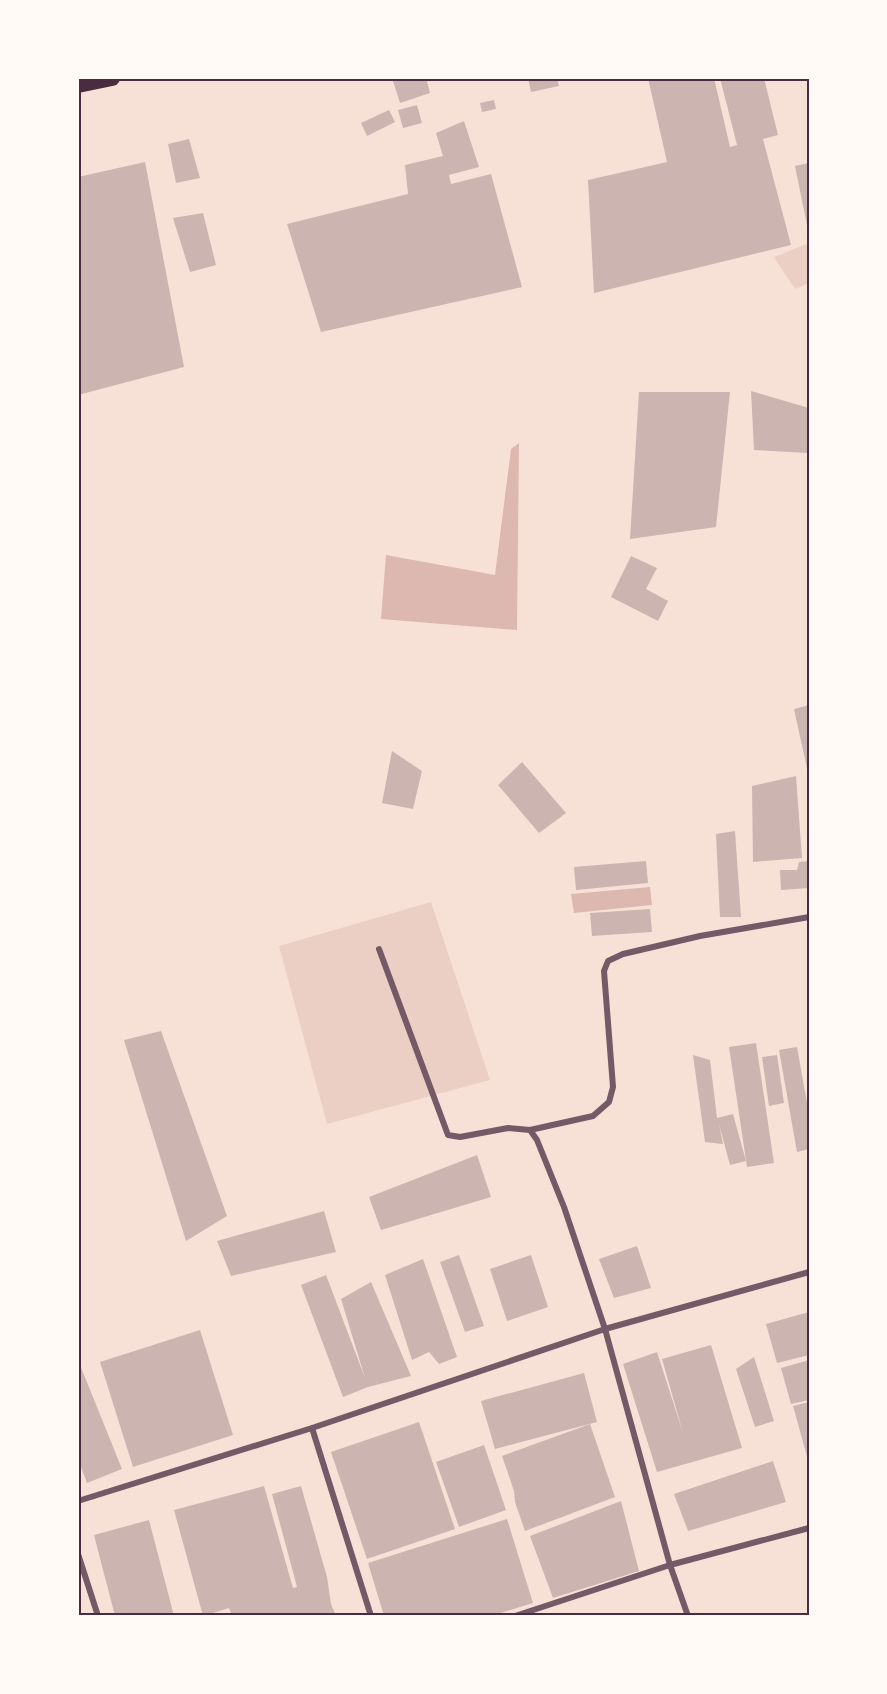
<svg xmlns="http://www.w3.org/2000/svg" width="887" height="1694" viewBox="0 0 887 1694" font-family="Raleway,sans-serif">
<rect width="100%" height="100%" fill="#f7e1d7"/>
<g fill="#ebcfc5">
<polygon points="809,243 809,283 795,289 774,257"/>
<polygon points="431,902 490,1080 327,1124 279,946"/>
</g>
<g fill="#dcb8b0">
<polygon points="519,443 517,630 381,619 386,555 495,575 511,449"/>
<polygon points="650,887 652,905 574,913 571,894"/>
</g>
<g fill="#ccb4b1">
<polygon points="392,78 426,78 430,93 400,103"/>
<polygon points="528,78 557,78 559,86 531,92"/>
<polygon points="648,78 714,78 730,147 737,145 720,78 764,78 778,135 763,139 791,245 594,293 588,180 667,162"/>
<polygon points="494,100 496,109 482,112 480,103"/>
<polygon points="417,105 422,123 403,128 398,110"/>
<polygon points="389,110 395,122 367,136 361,123"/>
<polygon points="464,121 479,167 449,175 451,184 491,174 522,287 321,332 287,224 408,194 405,165 443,156 436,133"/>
<polygon points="189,139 200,178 176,183 168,144"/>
<polygon points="145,162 184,367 78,395 78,177"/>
<polygon points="809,163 809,230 808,230 795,166"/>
<polygon points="203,213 216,265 190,272 173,218"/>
<polygon points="751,391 809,408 809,453 754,450"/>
<polygon points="639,392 730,392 716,527 630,539"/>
<polygon points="631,556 657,568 646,589 668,601 658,621 611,597"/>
<polygon points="809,705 809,773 808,773 794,709"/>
<polygon points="392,751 422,771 413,809 382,803"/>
<polygon points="522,762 566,813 539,833 498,785"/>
<polygon points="796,776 802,858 753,862 752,786"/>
<polygon points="735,831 741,917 720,917 716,834"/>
<polygon points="646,861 648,883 576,890 574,867"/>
<polygon points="809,861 809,888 781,890 780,870 797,870 799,862"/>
<polygon points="650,909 652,932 592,936 590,913"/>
<polygon points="161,1031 227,1216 186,1241 124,1040"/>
<polygon points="756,1043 774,1163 747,1167 729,1047"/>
<polygon points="797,1047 809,1114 809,1149 797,1152 779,1050"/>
<polygon points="693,1055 710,1060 717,1118 733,1114 746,1161 730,1165 719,1124 723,1144 705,1142"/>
<polygon points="777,1055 784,1103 769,1106 762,1057"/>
<polygon points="477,1155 491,1197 381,1230 369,1197"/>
<polygon points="324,1211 336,1252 231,1276 217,1241"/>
<polygon points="637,1246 651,1288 614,1298 599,1259"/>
<polygon points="459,1255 484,1326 465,1332 440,1262"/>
<polygon points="531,1255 548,1307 507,1321 490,1269"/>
<polygon points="423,1259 457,1357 439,1364 429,1352 412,1360 385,1275"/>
<polygon points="326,1275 365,1378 341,1299 371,1282 411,1376 368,1387 343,1397 301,1285"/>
<polygon points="809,1312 809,1355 777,1363 766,1324"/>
<polygon points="200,1330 233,1435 133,1467 100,1362"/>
<polygon points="711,1345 742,1448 657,1472 623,1364 657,1352 683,1433 662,1359"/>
<polygon points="754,1357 774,1421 755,1427 736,1369"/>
<polygon points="78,1360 122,1469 87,1483 78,1459"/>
<polygon points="809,1360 809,1400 791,1404 781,1368"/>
<polygon points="584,1373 597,1422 495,1449 481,1401"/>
<polygon points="809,1402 809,1460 808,1460 793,1406"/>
<polygon points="419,1422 455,1529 367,1559 331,1452"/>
<polygon points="590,1424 615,1497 525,1531 515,1502 514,1491 502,1456"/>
<polygon points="484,1445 506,1510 459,1527 436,1462"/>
<polygon points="773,1461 786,1502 688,1531 674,1494"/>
<polygon points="264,1486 293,1588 297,1587 272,1494 301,1486 327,1577 331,1604 336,1616 232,1616 229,1608 203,1616 174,1510"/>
<polygon points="621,1501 639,1571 553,1598 530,1536"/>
<polygon points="507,1519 533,1603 491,1616 384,1616 368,1563"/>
<polygon points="149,1520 174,1616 115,1616 94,1535"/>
</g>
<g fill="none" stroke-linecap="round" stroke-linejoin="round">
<g stroke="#755966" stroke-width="6">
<polyline points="379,949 448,1135 460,1137 508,1128 530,1130 537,1140 564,1207 605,1329 670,1565 688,1616"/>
<polyline points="530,1130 593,1116 609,1102 613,1087 604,971 608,961 623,954 700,936 809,917"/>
<polyline points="312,1428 371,1616"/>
<polyline points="78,1501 312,1428 605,1329 809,1272"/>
<polyline points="78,1554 98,1616"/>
<polyline points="515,1616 670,1565 809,1528"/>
</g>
<polyline stroke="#4a2c40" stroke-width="16" points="78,85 112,78"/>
</g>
<rect width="887" height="1694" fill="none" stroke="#fffaf5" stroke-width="159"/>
<rect x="80" y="80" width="728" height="1534" fill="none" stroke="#4a2c40" stroke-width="2"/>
</svg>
